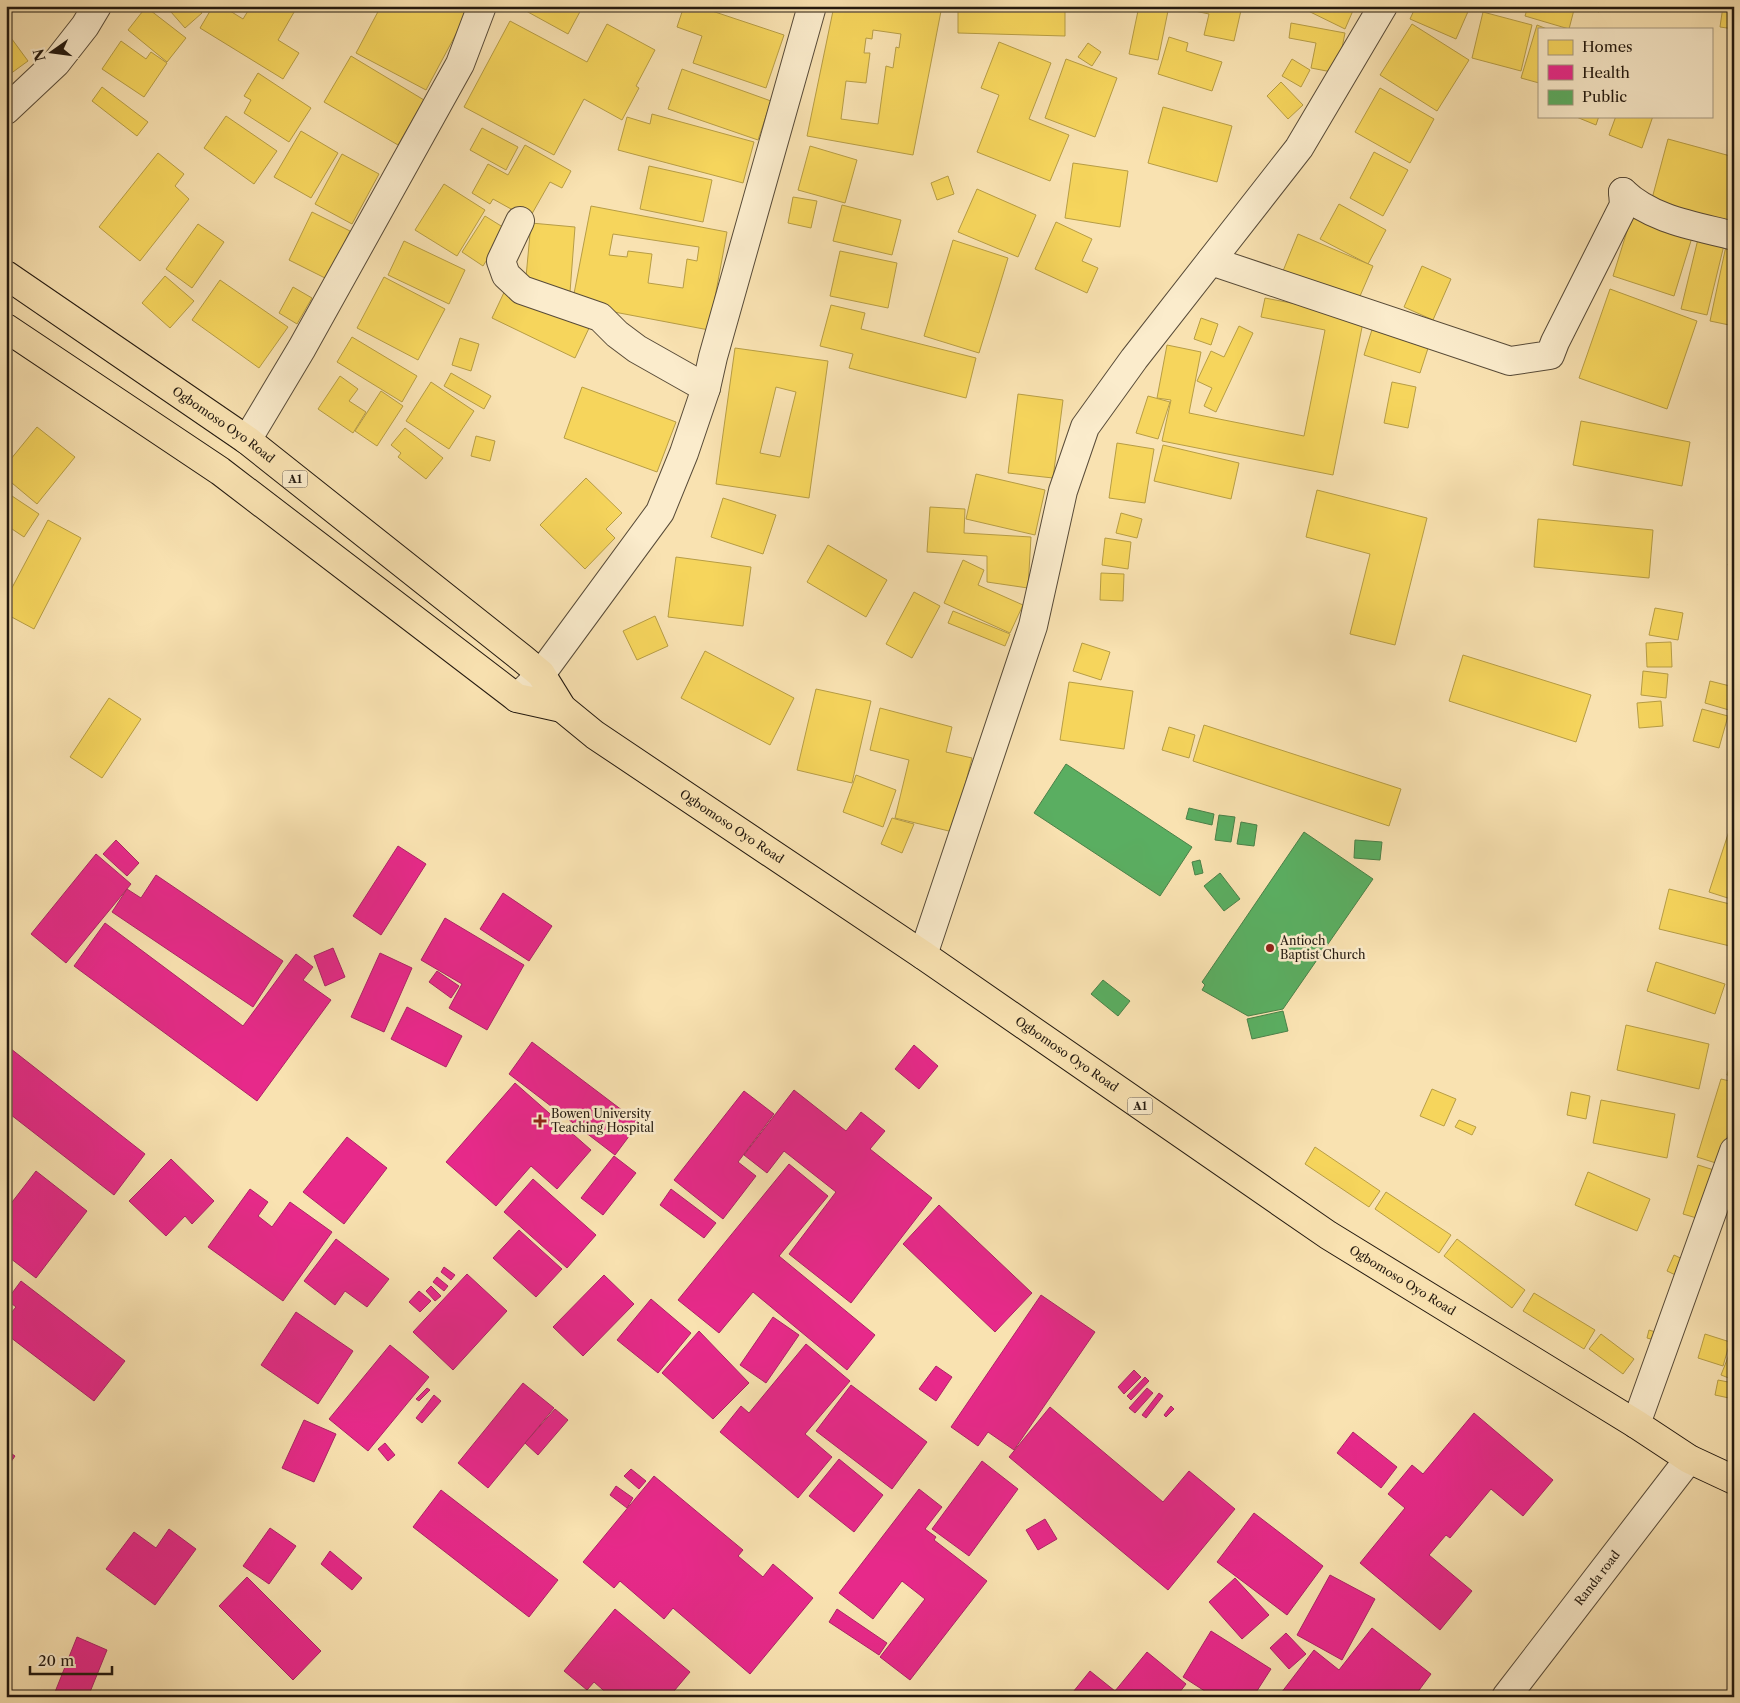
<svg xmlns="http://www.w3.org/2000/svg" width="1740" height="1703" viewBox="0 0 1740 1703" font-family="'Libre Caslon Text',serif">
<rect width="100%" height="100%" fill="#f9e2b1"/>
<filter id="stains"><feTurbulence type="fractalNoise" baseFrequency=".004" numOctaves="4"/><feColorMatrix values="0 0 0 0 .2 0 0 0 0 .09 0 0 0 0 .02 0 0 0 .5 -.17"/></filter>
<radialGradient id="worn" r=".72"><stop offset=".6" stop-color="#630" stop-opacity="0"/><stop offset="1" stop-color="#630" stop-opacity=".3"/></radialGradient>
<g fill="#f6d55c" stroke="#b79d45" fill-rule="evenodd">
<polygon points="178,6 196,6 202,13 185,28 171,12"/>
<polygon points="213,6 222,6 243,19 251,6 297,7 278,40 299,53 283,79 200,28"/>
<polygon points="381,6 471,6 426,90 356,53"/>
<polygon points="517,6 583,6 568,34"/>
<polygon points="684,6 697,6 784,35 766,88 693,63 702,36 677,27"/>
<path d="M 834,6 L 942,6 L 913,155 L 807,136 ZM 873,30 L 901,34 L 899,48 L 896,47 L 893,68 L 886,66 L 878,124 L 841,119 L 846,81 L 866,83 L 870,53 L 864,53 L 866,38 L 872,39 Z"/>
<polygon points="1139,6 1169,6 1158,60 1129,54"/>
<polygon points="1171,6 1242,6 1234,41 1204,35 1209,14"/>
<polygon points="1298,6 1355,6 1345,29"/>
<polygon points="1416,6 1467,6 1470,7 1456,39 1410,19"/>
<polygon points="1528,6 1575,6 1569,29 1525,16"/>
<polygon points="1587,6 1601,6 1599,12 1586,8"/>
<polygon points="1723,6 1734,6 1734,29 1720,27"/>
<polygon points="146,7 186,38 167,62 128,30"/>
<polygon points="958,7 1065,9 1065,36 958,33"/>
<polygon points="1483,12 1532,25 1521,71 1472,58"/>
<polygon points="510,21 587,62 607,24 655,50 636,86 639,88 622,120 584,99 554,155 464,107"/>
<polygon points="1291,23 1345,33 1337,73 1311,68 1316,43 1289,38"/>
<polygon points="1412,24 1469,60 1437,111 1380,75"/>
<polygon points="1537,25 1547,29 1539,29 1539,83 1521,78"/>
<polygon points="6,31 28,61 6,77"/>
<polygon points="1169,37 1188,43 1186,51 1222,62 1212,91 1158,74"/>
<polygon points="121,41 146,59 151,52 167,63 144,97 102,69"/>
<polygon points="999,42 1051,63 1029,119 1069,135 1050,181 977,152 999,95 981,88"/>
<polygon points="1088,43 1101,52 1092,66 1078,57"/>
<polygon points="351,56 424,100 398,145 324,102"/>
<polygon points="1066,59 1117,78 1095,137 1045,118"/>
<polygon points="1292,59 1310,70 1301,87 1282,76"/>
<polygon points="682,69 771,101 758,140 668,109"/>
<polygon points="258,73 311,108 289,142 244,113 251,100 244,96"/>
<polygon points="1281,82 1303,105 1288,119 1267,96"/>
<polygon points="102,87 148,122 137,136 92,101"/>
<polygon points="1380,88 1434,119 1410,163 1355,132"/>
<polygon points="1163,107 1232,126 1217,182 1148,163"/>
<polygon points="652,114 754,142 743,183 618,150 627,117 650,124"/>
<polygon points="226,116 277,151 254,184 204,148"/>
<polygon points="1574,116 1599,116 1596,125"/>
<polygon points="1616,116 1653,116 1642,148 1609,135"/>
<polygon points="482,128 518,147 506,170 470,150"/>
<polygon points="301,131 338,153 311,198 274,177"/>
<polygon points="1668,139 1734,157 1734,229 1650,206"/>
<polygon points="525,145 571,171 562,188 550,182 529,219 493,199 490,204 472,193 488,164 508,175"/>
<polygon points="810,146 857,160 845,203 798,190"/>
<polygon points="1374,152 1408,170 1383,216 1350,198"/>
<polygon points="158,153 184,174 175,186 189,199 140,261 99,227"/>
<polygon points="342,154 379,174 352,224 315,204"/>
<polygon points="1073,163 1128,171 1120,227 1065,218"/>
<polygon points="649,166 712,180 703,222 640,209"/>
<polygon points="948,176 954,194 937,200 931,183"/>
<polygon points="444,184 485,210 457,256 415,230"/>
<polygon points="977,189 1036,215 1018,257 958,232"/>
<polygon points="793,197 817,201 811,228 788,223"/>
<polygon points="1339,204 1386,230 1368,264 1320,239"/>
<polygon points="842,205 901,220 892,255 833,241"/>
<path d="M 591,206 L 727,232 L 709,330 L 572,304 ZM 613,234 L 699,247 L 697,261 L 687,259 L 683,288 L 648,283 L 652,254 L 628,251 L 627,257 L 609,255 Z"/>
<polygon points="312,212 350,231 327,279 289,260"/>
<polygon points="1633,212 1694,231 1674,296 1613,276"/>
<polygon points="485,216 506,229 483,266 462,252"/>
<polygon points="1056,222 1092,239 1082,261 1098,268 1087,293 1035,269"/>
<polygon points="531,223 575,227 570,292 525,288"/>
<polygon points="198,224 224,242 192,288 166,269"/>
<polygon points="1298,234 1373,266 1357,303 1283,271"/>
<polygon points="1699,235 1725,241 1707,315 1681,309"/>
<polygon points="953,240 1008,258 979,353 924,336"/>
<polygon points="404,241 465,270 449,304 388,275"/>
<polygon points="1726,246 1734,247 1734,326 1710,321"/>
<polygon points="840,251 897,263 888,308 830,296"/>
<polygon points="1422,266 1451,279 1433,320 1404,307"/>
<polygon points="165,276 194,301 170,328 142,303"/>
<polygon points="384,277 445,309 418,360 357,328"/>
<polygon points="220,280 288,327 259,368 192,320"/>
<polygon points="507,286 590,326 575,358 492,318"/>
<polygon points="293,287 312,298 297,324 279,313"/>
<polygon points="1610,289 1697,321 1667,409 1579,378"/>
<polygon points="1265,298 1364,317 1333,475 1162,441 1171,400 1157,398 1167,345 1201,352 1189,413 1304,436 1325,330 1261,317"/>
<polygon points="831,305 865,313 861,329 976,358 966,398 849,368 853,354 820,346"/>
<polygon points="1201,318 1218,324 1211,345 1194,339"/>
<polygon points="1375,320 1431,339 1420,373 1364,355"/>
<polygon points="1239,326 1253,333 1216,412 1204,406 1212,388 1197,381 1211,351 1224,357"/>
<polygon points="352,337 417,376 402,402 337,362"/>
<polygon points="460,338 479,344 471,371 452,365"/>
<path d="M 735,348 L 828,361 L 809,498 L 716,484 ZM 776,387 L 796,392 L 780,457 L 760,453 Z"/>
<polygon points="451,373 491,396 484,409 444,386"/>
<polygon points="340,376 358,389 349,401 366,412 353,433 318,409"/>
<polygon points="431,382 474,411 449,449 406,421"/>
<polygon points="1392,382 1416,387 1408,428 1384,423"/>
<polygon points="582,387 676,422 657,472 564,438"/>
<polygon points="381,391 403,406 377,446 355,431"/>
<polygon points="1018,394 1063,400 1053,478 1008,473"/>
<polygon points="1148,396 1170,402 1158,439 1136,433"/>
<polygon points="1581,421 1690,442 1682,486 1573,465"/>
<polygon points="37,427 75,457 37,504 6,478 6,465"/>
<polygon points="405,428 443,458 426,479 398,457 401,453 391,445"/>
<polygon points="476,436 495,441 490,461 471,456"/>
<polygon points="1117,443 1154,449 1145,503 1109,498"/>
<polygon points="1163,445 1239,463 1231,499 1154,481"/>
<polygon points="976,474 1045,490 1035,535 966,519"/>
<polygon points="586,478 622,513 606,529 615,538 585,569 540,525"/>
<polygon points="1317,490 1427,518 1395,645 1350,634 1370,554 1306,537"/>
<polygon points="6,492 39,514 24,537 6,525"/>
<polygon points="723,498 776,515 763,554 711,537"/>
<polygon points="930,507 965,509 964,533 1031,537 1028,588 987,582 987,556 927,552"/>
<polygon points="1121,513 1142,519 1137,538 1116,533"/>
<polygon points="1538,519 1653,530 1649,578 1534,567"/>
<polygon points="48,520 81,538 34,629 6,614 6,599"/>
<polygon points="1105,538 1131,542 1128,569 1102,565"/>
<polygon points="828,545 887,580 866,617 807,582"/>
<polygon points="676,557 751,567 743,626 668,617"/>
<polygon points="963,560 984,570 978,585 1023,605 1010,633 944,603"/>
<polygon points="1734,562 1734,589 1728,564"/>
<polygon points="1101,573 1124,574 1123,601 1100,600"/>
<polygon points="914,592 940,606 912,658 886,644"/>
<polygon points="1655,608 1683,613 1678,640 1649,635"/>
<polygon points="953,611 1010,634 1005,646 948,623"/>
<polygon points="655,616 668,646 637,660 623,631"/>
<polygon points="1671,642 1672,667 1647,667 1646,643"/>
<polygon points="1082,643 1110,652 1101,680 1073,671"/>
<polygon points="705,651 794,698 770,745 681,698"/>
<polygon points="1463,655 1591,695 1576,742 1449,701"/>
<polygon points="1643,671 1668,674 1666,698 1641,695"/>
<polygon points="1710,681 1734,687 1729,710 1705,703"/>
<polygon points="1069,682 1133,691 1124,749 1060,740"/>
<polygon points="816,689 871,701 852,783 797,770"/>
<polygon points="109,698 141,719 102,778 70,757"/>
<polygon points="1661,701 1663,726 1639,728 1637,703"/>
<polygon points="880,708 952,727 946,752 972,758 953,832 895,818 909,760 870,750"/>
<polygon points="1702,709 1728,716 1719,748 1693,741"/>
<polygon points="1204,725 1401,789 1389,826 1193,761"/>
<polygon points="1169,727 1195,735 1189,758 1162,750"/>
<polygon points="856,775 896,790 883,827 843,812"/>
<polygon points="1734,816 1734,900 1709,892"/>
<polygon points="892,818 914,824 902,853 881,844"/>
<polygon points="1669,889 1734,905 1734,947 1659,929"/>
<polygon points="1656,962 1725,984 1715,1014 1647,991"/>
<polygon points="1626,1025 1709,1044 1699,1089 1617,1070"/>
<polygon points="1733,1054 1734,1054 1734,1077 1727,1075"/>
<polygon points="1721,1079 1734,1082 1734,1116 1719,1164 1697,1157"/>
<polygon points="1432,1089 1456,1099 1444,1126 1420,1116"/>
<polygon points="1571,1092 1590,1096 1586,1119 1567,1115"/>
<polygon points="1601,1100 1675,1114 1667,1158 1593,1143"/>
<polygon points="1459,1120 1476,1127 1472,1135 1455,1127"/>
<polygon points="1315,1147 1380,1191 1369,1207 1305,1164"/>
<polygon points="1698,1165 1714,1170 1700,1219 1683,1214"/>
<polygon points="1588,1172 1650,1199 1637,1231 1575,1205"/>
<polygon points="1386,1192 1451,1235 1439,1253 1375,1209"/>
<polygon points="1457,1239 1525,1290 1512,1308 1444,1256"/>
<polygon points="1674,1255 1691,1263 1684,1279 1667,1271"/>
<polygon points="1534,1293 1595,1330 1584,1349 1523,1311"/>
<polygon points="1649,1330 1665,1335 1662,1342 1647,1338"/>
<polygon points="1601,1334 1634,1359 1623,1374 1589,1349"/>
<polygon points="1705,1334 1730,1342 1723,1366 1698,1358"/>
<polygon points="1734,1342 1734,1380 1721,1375"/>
<polygon points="1718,1380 1733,1383 1729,1398 1715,1395"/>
</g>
<g fill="#e7298a" stroke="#ac2465">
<polygon points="116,840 139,863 127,876 103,854"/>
<polygon points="398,846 426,864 381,935 353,916"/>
<polygon points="96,854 131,884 66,963 31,934"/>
<polygon points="156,875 283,961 253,1007 112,912 127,889 141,898"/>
<polygon points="503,893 552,926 529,961 480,929"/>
<polygon points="445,918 524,965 487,1030 449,1008 462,984 421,960"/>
<polygon points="105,923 243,1026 296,954 313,967 303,980 331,1000 257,1101 74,966"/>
<polygon points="333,948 345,977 325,986 314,956"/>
<polygon points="380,953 412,968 384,1032 351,1017"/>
<polygon points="437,971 459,986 451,998 429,982"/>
<polygon points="407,1007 462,1036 446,1067 391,1039"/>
<polygon points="532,1042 639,1123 615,1155 509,1074"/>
<polygon points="6,1045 145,1154 114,1195 6,1111"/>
<polygon points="914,1045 938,1066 919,1089 895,1069"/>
<polygon points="515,1083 591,1150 557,1189 531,1166 496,1206 446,1162"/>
<polygon points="794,1090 846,1131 861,1112 885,1131 870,1149 932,1198 851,1303 789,1254 836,1192 784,1151 767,1173 744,1155"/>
<polygon points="744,1091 774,1114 738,1162 756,1176 723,1219 674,1180"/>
<polygon points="347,1137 387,1168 344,1224 303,1192"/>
<polygon points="614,1156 636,1173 603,1215 581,1198"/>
<polygon points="171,1159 214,1201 192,1224 185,1216 166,1236 129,1201"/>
<polygon points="789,1164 828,1196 779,1256 875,1335 847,1370 753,1292 719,1333 678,1300"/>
<polygon points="36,1171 87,1211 36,1278 6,1255 6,1210"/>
<polygon points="533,1179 596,1235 567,1268 504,1212"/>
<polygon points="250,1189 268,1202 258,1216 272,1227 290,1202 332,1232 283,1301 208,1247"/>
<polygon points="671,1189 716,1223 704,1238 660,1205"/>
<polygon points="939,1205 1032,1293 995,1332 903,1244"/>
<polygon points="519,1230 562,1269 536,1297 493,1258"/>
<polygon points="336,1239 389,1279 367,1307 345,1291 335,1305 304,1281"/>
<polygon points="444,1267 455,1275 451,1280 441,1272"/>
<polygon points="467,1274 507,1311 453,1370 413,1332"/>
<polygon points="604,1275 634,1304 583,1356 553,1327"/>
<polygon points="437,1277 448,1286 444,1291 433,1282"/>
<polygon points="21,1281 125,1361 94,1401 6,1334 6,1319 16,1307 7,1300"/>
<polygon points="431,1286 441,1296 435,1301 426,1291"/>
<polygon points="419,1291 431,1301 420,1312 409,1302"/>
<polygon points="1041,1295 1095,1332 1014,1450 988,1432 978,1446 951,1427"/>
<polygon points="651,1299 691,1333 658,1373 617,1340"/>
<polygon points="296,1312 353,1351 318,1404 261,1365"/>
<polygon points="773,1317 799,1335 766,1383 740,1365"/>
<polygon points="699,1331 749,1383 713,1419 662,1373"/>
<polygon points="806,1344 850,1381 805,1434 832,1457 798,1498 720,1432 741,1406 749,1413"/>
<polygon points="390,1345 429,1377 368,1451 329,1419"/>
<polygon points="936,1366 952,1377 936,1401 919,1389"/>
<polygon points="1134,1370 1141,1377 1124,1394 1118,1387"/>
<polygon points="1145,1377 1149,1381 1131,1400 1127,1396"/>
<polygon points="523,1383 554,1408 488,1488 458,1463"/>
<polygon points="851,1385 927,1442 892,1489 816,1431"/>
<polygon points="427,1388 430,1390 419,1401 416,1399"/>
<polygon points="1147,1388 1153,1393 1135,1413 1129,1408"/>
<polygon points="1159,1393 1163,1396 1146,1418 1142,1415"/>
<polygon points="434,1395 441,1401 422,1423 416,1418"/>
<polygon points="1171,1406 1174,1409 1166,1417 1164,1415"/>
<polygon points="1050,1407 1163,1502 1189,1471 1235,1509 1168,1590 1009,1457"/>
<polygon points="555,1409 568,1420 538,1455 525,1443"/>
<polygon points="1474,1413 1553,1480 1523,1516 1491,1489 1450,1538 1446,1535 1429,1555 1472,1591 1440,1630 1360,1563 1405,1508 1388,1494 1412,1465 1423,1474"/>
<polygon points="304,1420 336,1434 314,1482 282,1468"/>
<polygon points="1353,1432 1397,1467 1381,1488 1337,1453"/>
<polygon points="385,1443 395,1455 388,1461 378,1449"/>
<polygon points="6,1450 15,1456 6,1469"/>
<polygon points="839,1459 883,1495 854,1532 809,1496"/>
<polygon points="982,1461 1018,1489 969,1556 932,1529"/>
<polygon points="631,1469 646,1481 639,1489 624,1476"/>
<polygon points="654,1476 743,1550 738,1556 763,1577 773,1564 813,1598 750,1674 673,1608 664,1619 620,1581 614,1588 583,1562"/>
<polygon points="616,1486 633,1498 627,1508 610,1495"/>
<polygon points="919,1489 942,1507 925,1529 936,1537 934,1540 987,1581 910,1680 880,1657 925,1599 902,1581 873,1619 839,1593"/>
<polygon points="441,1490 558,1580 529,1617 413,1527"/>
<polygon points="1254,1513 1323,1566 1287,1615 1217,1562"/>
<polygon points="1045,1519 1057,1539 1038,1550 1026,1530"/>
<polygon points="270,1528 296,1546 269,1584 243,1566"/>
<polygon points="169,1529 196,1549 155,1605 106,1569 134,1532 156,1548"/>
<polygon points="330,1551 362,1578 352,1590 321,1564"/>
<polygon points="1330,1575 1375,1599 1342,1660 1297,1635"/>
<polygon points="247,1577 321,1651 293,1680 219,1606"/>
<polygon points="1235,1578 1269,1615 1242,1639 1209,1602"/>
<polygon points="615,1609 690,1672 669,1697 611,1697 594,1682 587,1690 564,1671"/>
<polygon points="837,1609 887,1643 879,1655 829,1622"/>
<polygon points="1372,1628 1431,1674 1414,1697 1278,1697 1314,1650 1339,1670"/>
<polygon points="1211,1631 1271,1669 1253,1697 1214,1697 1183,1677"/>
<polygon points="1286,1633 1306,1654 1289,1669 1270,1648"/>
<polygon points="77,1637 107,1650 88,1697 53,1697"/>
<polygon points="1147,1652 1186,1684 1176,1697 1069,1697 1090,1671 1115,1691"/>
</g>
<g fill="#5aae61" stroke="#4a8148">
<polygon points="1066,764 1192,847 1160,896 1034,813"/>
<polygon points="1189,808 1214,814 1212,825 1186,819"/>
<polygon points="1219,815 1235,817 1231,842 1215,840"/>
<polygon points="1241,822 1257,825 1254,846 1237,844"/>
<polygon points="1304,832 1373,879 1283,1009 1248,1016 1202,990 1205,985 1202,982"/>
<polygon points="1355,840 1382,842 1380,860 1354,858"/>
<polygon points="1200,860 1203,873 1195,875 1192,862"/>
<polygon points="1220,873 1240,899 1224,911 1204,886"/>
<polygon points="1103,980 1130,1001 1118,1016 1091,994"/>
<polygon points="1283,1011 1288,1031 1252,1039 1247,1019"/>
</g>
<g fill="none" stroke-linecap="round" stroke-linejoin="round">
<g stroke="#584b38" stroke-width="30">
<g id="minor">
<polyline points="6,110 56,63 85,26 97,6"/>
<path d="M 1623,192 C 1652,220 1696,226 1734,236"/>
<polyline points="520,221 501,261 506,275 522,290 600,317 617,334 637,349 706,388"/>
<polyline points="1211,261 1510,361 1550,355 1555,342 1624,205 1623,192"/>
<polyline points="247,440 302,348 460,64 482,6"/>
<polyline points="517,698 541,674 660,512 684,453 706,388 713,357 812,6"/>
<polyline points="923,955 1033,626 1063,491 1085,427 1134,359 1299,148 1383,6"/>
<polyline points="1636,1424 1734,1151"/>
<path id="s1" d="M 1506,1697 L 1689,1459"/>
</g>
</g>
<g stroke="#23190f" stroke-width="30">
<g id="trunk">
<path id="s2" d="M 6,275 L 247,440 L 523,659 L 541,674 L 562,708 L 595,735 L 923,955 L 1328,1235 L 1636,1424 L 1689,1459 L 1734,1480"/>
<polyline points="6,328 220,471 517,698 562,708"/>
</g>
</g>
<use href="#minor" stroke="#fbeccc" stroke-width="28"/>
<use href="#trunk" stroke="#f9e2b1" stroke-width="28"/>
</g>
<g fill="#8f2418" stroke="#fbeccc" stroke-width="2">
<circle cx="1270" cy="948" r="5"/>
<path d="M537.5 1113.5h5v5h5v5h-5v5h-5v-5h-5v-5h5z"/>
</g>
<g text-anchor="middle" stroke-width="5" stroke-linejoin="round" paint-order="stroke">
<g fill="#fbeccc" stroke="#645848" stroke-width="1">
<rect x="282.5" y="470.5" width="25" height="17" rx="4"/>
<rect x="1127.5" y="1097.5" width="25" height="17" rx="4"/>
</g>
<g font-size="11" font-weight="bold" fill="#23190f">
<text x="295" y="483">A1</text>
<text x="1140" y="1110">A1</text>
</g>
<g font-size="12" fill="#23190f" stroke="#fbeccc">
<text dy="4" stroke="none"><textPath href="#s2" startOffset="264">Ogbomoso Oyo Road</textPath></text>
<text dy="4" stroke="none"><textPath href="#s2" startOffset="915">Ogbomoso Oyo Road</textPath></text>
<text dy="4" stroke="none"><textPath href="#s2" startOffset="1320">Ogbomoso Oyo Road</textPath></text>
<text dy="4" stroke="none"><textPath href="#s2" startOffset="1725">Ogbomoso Oyo Road</textPath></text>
<text dy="4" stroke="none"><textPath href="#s1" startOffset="150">Randa road</textPath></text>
</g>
<g font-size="12" fill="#23190f" stroke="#fbeccc" text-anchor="start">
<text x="1280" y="945">Antioch<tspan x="1280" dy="14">Baptist Church</tspan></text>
<text x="551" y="1118">Bowen University<tspan x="551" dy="14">Teaching Hospital</tspan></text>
</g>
</g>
<rect width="1740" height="1703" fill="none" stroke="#f9e2b1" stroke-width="25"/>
<rect x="8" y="8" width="1725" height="1688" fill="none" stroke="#23190f" stroke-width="2.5"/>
<rect x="12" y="12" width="1715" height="1678" fill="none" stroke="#23190f"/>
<rect x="1538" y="28" width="175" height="90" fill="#fbeccc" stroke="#a59880"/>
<rect x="1548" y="40" width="25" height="15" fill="#f6d55c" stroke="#a59880"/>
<text x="1582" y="52" font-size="15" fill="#23190f">Homes</text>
<rect x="1548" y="65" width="25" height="15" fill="#e7298a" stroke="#a59880"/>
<text x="1582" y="78" font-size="15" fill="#23190f">Health</text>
<rect x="1548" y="90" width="25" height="15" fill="#5aae61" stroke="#a59880"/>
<text x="1582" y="102" font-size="15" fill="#23190f">Public</text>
<g transform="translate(52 52) rotate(256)" stroke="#fbeccc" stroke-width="4" paint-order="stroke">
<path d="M0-4L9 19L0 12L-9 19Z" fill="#23190f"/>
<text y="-8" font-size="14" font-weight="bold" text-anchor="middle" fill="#23190f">N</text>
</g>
<path d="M30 1666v8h82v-8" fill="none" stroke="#23190f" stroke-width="2.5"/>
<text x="38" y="1666" font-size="15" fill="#23190f" stroke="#fbeccc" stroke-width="4" paint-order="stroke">20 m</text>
<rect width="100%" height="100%" filter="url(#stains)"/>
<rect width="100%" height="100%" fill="url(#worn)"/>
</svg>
